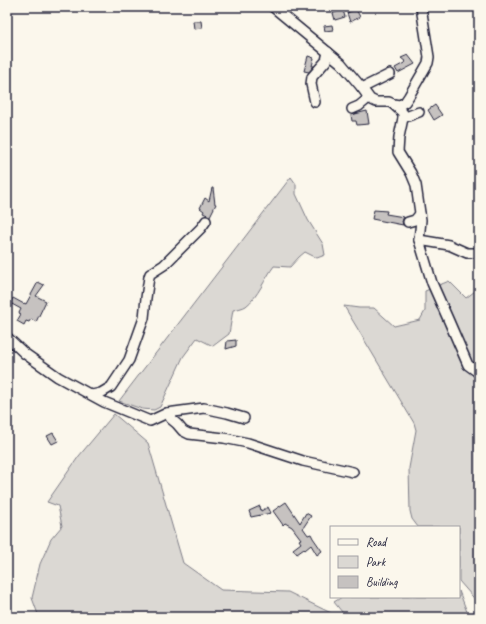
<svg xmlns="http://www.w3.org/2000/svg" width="486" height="624" viewBox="0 0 486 624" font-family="Caveat,sans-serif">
<rect width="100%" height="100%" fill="#fbf7ec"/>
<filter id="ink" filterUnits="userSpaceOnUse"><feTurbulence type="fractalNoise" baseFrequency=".025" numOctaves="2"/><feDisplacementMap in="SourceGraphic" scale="8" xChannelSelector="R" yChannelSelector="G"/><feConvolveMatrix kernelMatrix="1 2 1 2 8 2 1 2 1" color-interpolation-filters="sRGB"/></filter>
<g filter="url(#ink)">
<g fill="#dbd8d3" stroke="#7e7d87">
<path d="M 291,177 L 296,184 L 296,194 L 308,220 L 323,244 L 325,255 L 317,258 L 305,252 L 299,257 L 290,267 L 274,266 C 265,278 258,297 246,306 C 243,308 237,309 233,310 L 229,334 L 213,346 L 197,338 L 183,357 L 160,407 L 154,410 L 142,409 L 119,401 Z"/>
<polygon points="449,281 466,298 479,288 479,332 478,333 479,341 479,604 459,581 459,527 418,527 412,519 410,511 409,468 416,430 414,423 344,306 359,308 374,308 394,326 420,320 425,311 425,291"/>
<polygon points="114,414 148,443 183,563 221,590 288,592 331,613 334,617 39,617 32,598 40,564 51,539 62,526 58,506 47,502 79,456"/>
<polygon points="459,591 469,617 346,617 334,602 342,597 459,597"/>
</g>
<g fill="#c6c2c0" stroke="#22223b">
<polygon points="356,9 360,17 350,22 347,13"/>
<polygon points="343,10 345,17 335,20 333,13"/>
<polygon points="193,21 201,21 202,28 194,29"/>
<polygon points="332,25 333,30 325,31 324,26"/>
<polygon points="408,55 415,64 398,73 395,68 406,62 401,58"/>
<polygon points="308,56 314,58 312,66 314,66 309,72 304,71"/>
<polygon points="435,105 442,115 434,120 428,110"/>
<polygon points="367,111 369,124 357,125 356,121 352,121 351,115"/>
<polygon points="212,188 213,188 215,204 216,204 210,216 203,213 204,211 200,208 205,198 209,201"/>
<polygon points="374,210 387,211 386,214 404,217 402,221 403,225 372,219"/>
<polygon points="38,282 44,285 36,296 46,301 36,322 31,319 29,322 26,321 24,325 17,321 21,314 19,313 21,309 10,303 13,298 24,304 24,303 26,304"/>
<polygon points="236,340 236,346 226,349 227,341"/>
<polygon points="53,433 58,441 52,444 47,436"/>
<polygon points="286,502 300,523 306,513 311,516 303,528 308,535 311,534 313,538 322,551 317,555 311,545 305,550 304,549 297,554 293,549 301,543 299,540 301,539 292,527 285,523 283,525 273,511"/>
<polygon points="260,506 261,511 268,507 271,513 251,517 249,511"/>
</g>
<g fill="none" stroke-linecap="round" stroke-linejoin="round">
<g stroke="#22223b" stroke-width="12">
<g id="minor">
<polyline points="273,7 341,63 362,88 370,99 376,102 389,102 393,104 403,113 403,118 399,137 398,152 411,173 416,185 421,220 419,240 432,283 448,319 468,365 479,373"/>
<polyline points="362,88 390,74"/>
<polyline points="315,102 311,84 312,77 326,61 328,52"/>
<polyline points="393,104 400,105 405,102 409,96 428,63 429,57 421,7"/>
<polyline points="352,109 359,106 365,101"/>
<polyline points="403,118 419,112"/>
<polyline points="408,222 415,220 420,214"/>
<polyline points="419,240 449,245 467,253 479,253"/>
<polyline points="7,337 24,353 58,377 104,402 150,421 167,413 204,408 227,413 244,418"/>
<polyline points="92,395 101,393 111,387 129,360 144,318 146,298 149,277 150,274 164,265 201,228 206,221"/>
<polyline points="167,413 171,419 177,424 183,431 189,434 224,438 248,443 303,461 353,472"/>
</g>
</g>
<use href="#minor" stroke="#fbf7ec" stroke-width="9"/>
</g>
</g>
<rect width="486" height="624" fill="none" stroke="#fbf7ec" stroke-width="24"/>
<rect x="12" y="12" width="462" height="600" fill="none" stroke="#22223b" stroke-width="1.5" filter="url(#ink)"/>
<rect x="330" y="526" width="130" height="72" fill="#fbf7ec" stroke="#a4a2a5"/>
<rect x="338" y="539" width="20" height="6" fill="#fbf7ec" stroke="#a4a2a5"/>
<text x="366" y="546" font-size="12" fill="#22223b">Road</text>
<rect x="338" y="556" width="20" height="12" fill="#dbd8d3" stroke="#a4a2a5"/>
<text x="366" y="566" font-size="12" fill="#22223b">Park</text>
<rect x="338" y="576" width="20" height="12" fill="#c6c2c0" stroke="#a4a2a5"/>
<text x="366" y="586" font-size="12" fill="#22223b">Building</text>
</svg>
